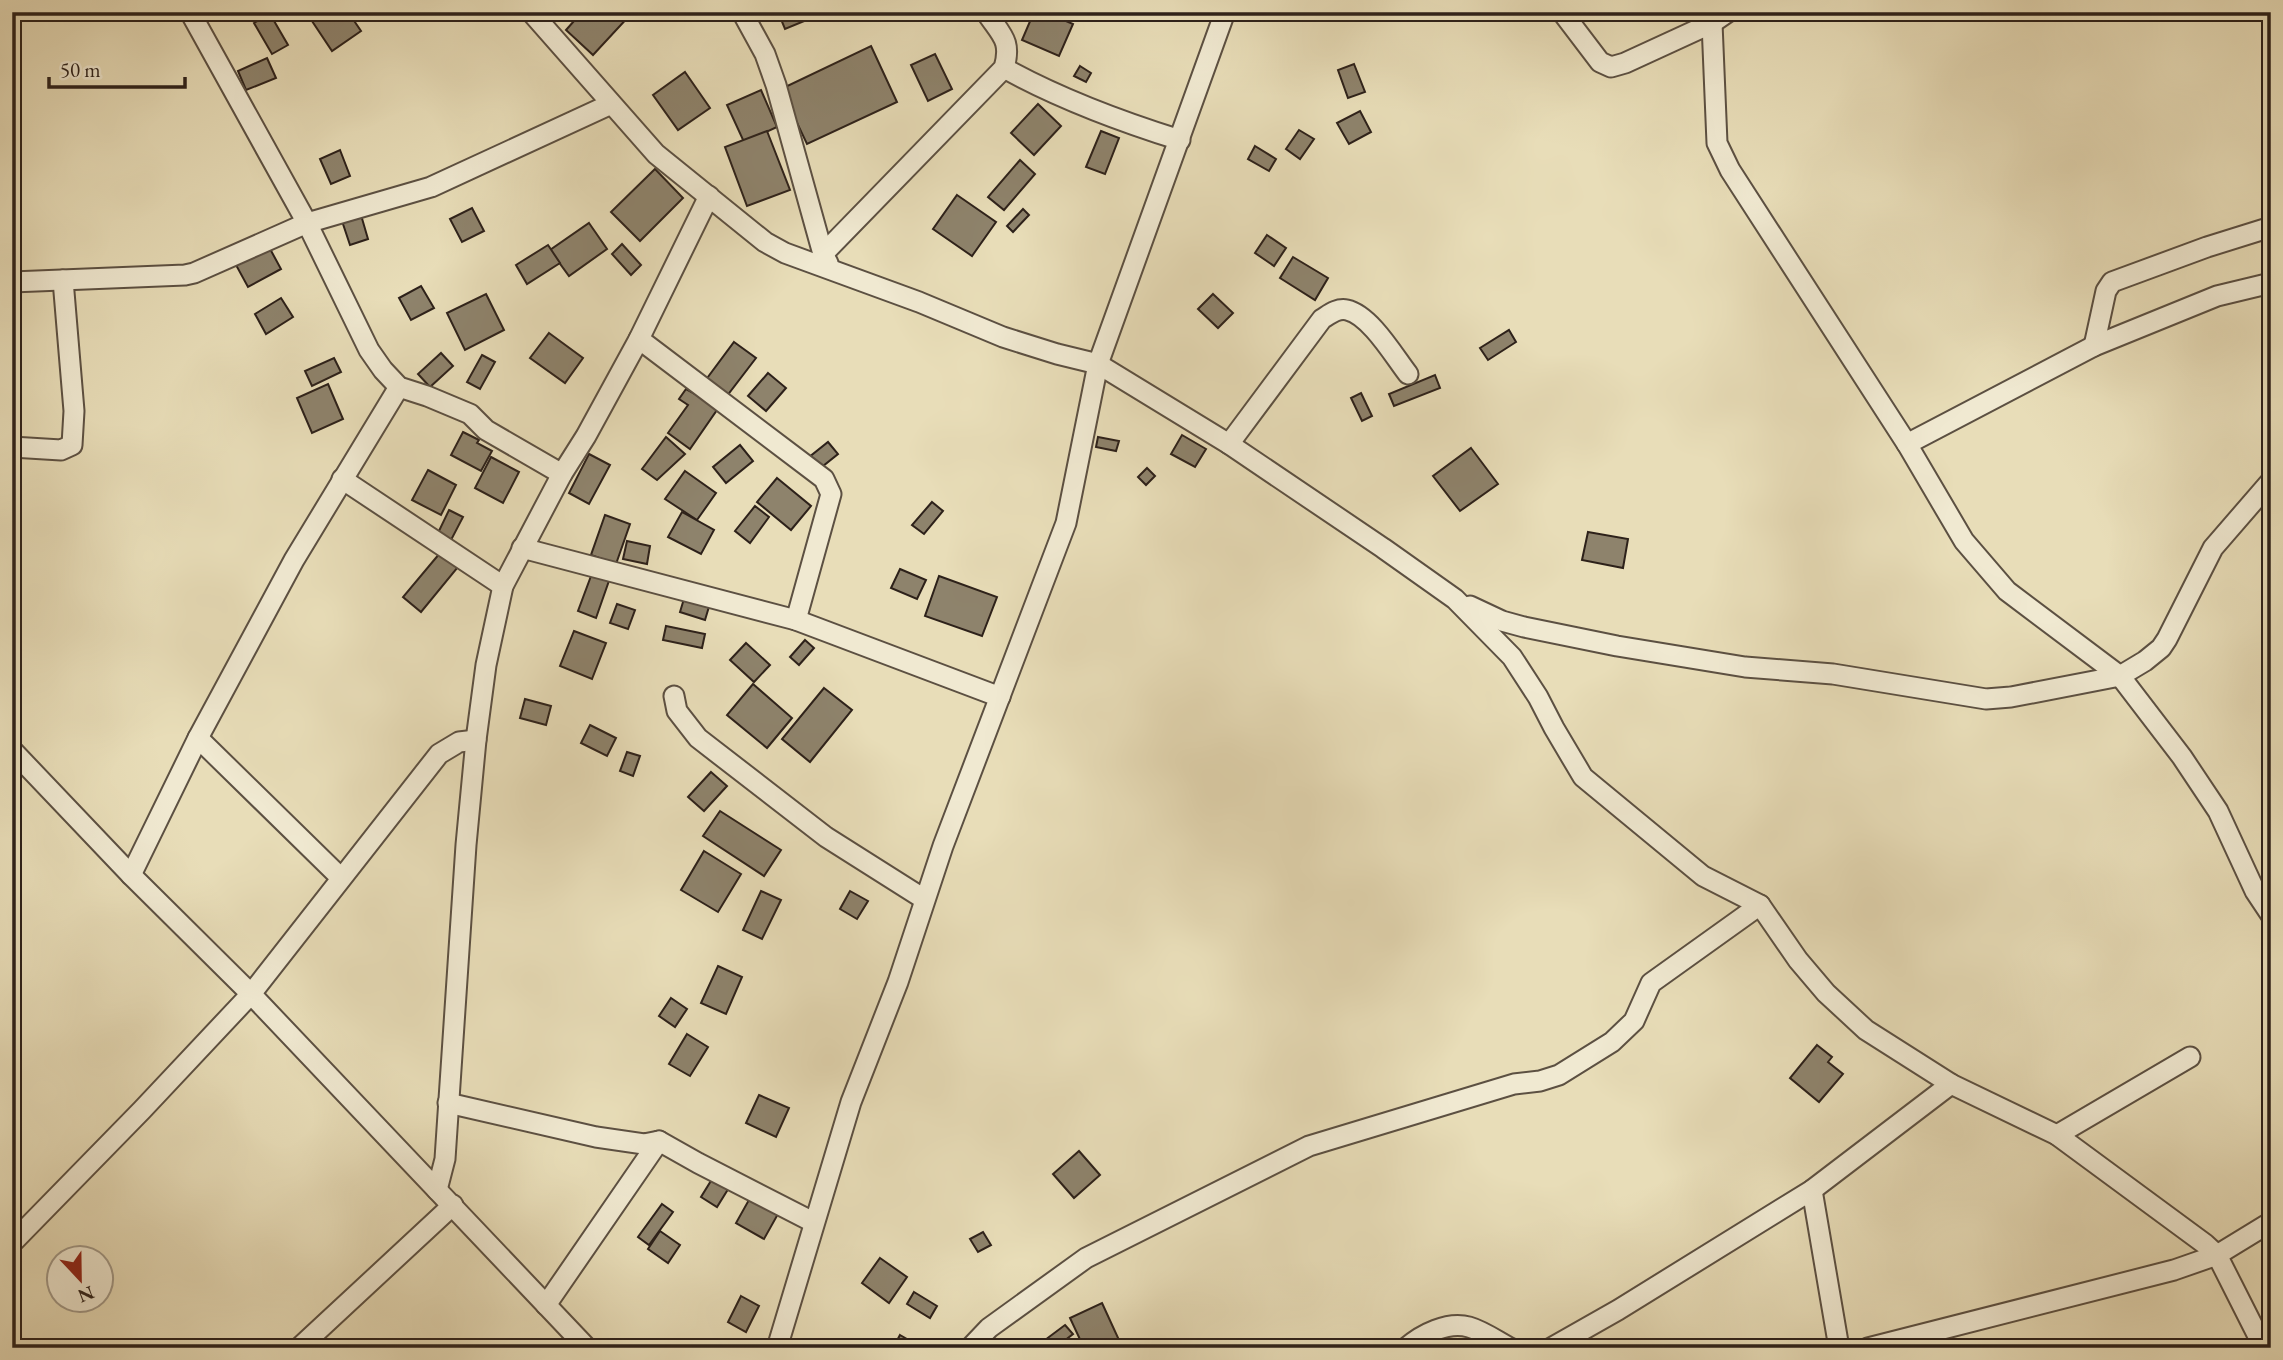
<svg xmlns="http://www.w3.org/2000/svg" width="2283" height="1360" viewBox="0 0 2283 1360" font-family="'EB Garamond',serif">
<rect width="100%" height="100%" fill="#e8ddb8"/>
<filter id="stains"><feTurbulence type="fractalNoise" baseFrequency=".00286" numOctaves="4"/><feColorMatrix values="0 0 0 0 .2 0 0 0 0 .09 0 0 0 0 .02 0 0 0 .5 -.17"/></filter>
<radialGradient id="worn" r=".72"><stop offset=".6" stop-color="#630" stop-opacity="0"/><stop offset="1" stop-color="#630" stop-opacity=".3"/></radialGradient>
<g fill="#8e836c" stroke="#2d211a" stroke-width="2">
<polygon points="306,12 348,12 361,31 332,51"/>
<polygon points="582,12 629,12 631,14 593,55 566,30"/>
<polygon points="778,12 826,12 785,29"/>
<polygon points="1034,12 1045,12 1073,24 1059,56 1022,40"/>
<polygon points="270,14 288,45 272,54 254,23"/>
<polygon points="871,46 897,102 807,144 781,89"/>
<polygon points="935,54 952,89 928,101 911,65"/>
<polygon points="267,58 276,78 246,90 238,71"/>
<polygon points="1354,64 1365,92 1348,98 1338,70"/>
<polygon points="1080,66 1091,73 1086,82 1074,76"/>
<polygon points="685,72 710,108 678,130 653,95"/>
<polygon points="761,90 777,127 744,142 727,105"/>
<polygon points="1038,104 1061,126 1034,155 1011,133"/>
<polygon points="1360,111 1371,132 1349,144 1337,123"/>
<polygon points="1299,130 1314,139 1300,159 1286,149"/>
<polygon points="767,131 790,190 747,206 725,147"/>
<polygon points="1101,131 1119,138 1105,174 1086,167"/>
<polygon points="1255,146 1276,159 1269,171 1248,159"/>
<polygon points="340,150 350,176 331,184 320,159"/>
<polygon points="1020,160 1035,174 1004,210 988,197"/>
<polygon points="655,169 683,198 640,241 611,212"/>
<polygon points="957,195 996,222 972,256 933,229"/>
<polygon points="472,208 484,231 462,242 450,219"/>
<polygon points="1023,209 1029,215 1013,232 1007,226"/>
<polygon points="361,215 368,239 350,245 342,221"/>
<polygon points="589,223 607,249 569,276 550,250"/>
<polygon points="1267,235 1286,248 1274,266 1255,253"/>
<polygon points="622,244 641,265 631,275 612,254"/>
<polygon points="548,245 560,263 527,284 516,265"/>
<polygon points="269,247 281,269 248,287 236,265"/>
<polygon points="1293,257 1328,278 1315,300 1280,278"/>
<polygon points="421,286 434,308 411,320 399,298"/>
<polygon points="486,294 504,330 465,350 447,313"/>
<polygon points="1213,294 1233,313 1218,328 1198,309"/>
<polygon points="281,298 293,317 266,334 255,314"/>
<polygon points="1509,330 1516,342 1488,360 1480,348"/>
<polygon points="549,333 583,358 565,383 530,358"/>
<polygon points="734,342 756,358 723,401 702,385"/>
<polygon points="441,353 453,366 430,387 418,374"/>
<polygon points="482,355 495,362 480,389 467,382"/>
<polygon points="334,358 341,372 312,386 305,371"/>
<polygon points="768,373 786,388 766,411 748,396"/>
<polygon points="1435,375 1440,388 1394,406 1389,394"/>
<polygon points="328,384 343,419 312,433 297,398"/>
<polygon points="686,389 719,407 690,449 668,433 688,405 679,399"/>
<polygon points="1361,393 1372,416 1362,421 1351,398"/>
<polygon points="463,432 479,440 477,443 492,451 481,471 451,455"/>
<polygon points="1182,435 1206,449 1195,467 1171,454"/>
<polygon points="666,437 685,454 657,480 642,469"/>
<polygon points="1098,437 1119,441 1116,451 1096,447"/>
<polygon points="828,442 838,454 818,470 808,458"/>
<polygon points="740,445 753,461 726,483 713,467"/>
<polygon points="1471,448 1498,484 1460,511 1433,476"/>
<polygon points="589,454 610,465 589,504 569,493"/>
<polygon points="491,457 519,472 503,503 475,488"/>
<polygon points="1147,468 1155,476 1146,485 1138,477"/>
<polygon points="428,470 456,485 441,515 412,500"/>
<polygon points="685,471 716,493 697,520 665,499"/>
<polygon points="777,478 811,506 791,530 757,502"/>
<polygon points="932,502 943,511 924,534 912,525"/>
<polygon points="755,506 769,517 750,543 735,531"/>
<polygon points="449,510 463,517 450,542 437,535"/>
<polygon points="682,512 714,530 701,554 668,537"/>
<polygon points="605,515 630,524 616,564 591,555"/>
<polygon points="1588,532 1628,539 1623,568 1582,560"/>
<polygon points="627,541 650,546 647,564 623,559"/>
<polygon points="440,553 458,567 421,612 403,597"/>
<polygon points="594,568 611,575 596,618 578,611"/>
<polygon points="900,569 926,580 917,599 891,588"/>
<polygon points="939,576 997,597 982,636 925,616"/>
<polygon points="686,592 711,600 705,620 680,612"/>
<polygon points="617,604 635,610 628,629 610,623"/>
<polygon points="666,626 705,634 702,648 663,640"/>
<polygon points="574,631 606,643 592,679 560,666"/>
<polygon points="805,640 814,648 799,665 790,657"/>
<polygon points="746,643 770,665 754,682 730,660"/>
<polygon points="753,684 792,718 767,748 727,715"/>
<polygon points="824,688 852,710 810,762 782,739"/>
<polygon points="525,699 551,706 546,725 520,718"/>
<polygon points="590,725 616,738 607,756 581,743"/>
<polygon points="627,752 640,756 633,776 620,771"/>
<polygon points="711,772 727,786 704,811 688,797"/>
<polygon points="720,811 781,850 764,876 703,836"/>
<polygon points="704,851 741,874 718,912 681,890"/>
<polygon points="761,891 781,900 762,939 743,930"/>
<polygon points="850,891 868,901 857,919 840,909"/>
<polygon points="718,966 742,977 726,1014 701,1003"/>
<polygon points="671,998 687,1009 675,1027 659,1016"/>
<polygon points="687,1034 708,1047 690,1076 669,1064"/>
<polygon points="1817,1045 1832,1057 1828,1062 1843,1074 1819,1102 1790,1078"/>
<polygon points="759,1095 789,1108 776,1137 746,1123"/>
<polygon points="1079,1151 1100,1175 1074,1198 1053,1174"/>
<polygon points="714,1176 730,1186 717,1207 701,1197"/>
<polygon points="750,1198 778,1214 764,1239 736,1223"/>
<polygon points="662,1204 673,1212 649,1245 638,1237"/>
<polygon points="660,1231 680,1245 668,1263 648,1249"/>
<polygon points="983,1232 991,1245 978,1252 970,1239"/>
<polygon points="880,1258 907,1277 889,1303 862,1283"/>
<polygon points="914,1292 937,1306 930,1318 907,1304"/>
<polygon points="741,1296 759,1306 746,1332 728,1322"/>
<polygon points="1102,1303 1119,1340 1103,1348 1084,1348 1070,1318"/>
<polygon points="1065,1325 1073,1334 1055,1348 1038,1348 1037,1346"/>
<polygon points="900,1335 921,1347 921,1348 893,1348"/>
</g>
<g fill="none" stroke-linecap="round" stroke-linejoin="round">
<g stroke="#5c5042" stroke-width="23">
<g id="minor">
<polyline points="190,12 307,223 369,350 383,370 399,387 427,396 470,414 486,430 562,474"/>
<polyline points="531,12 656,154 765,242 785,253 919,302 1003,337 1057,354 1098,364 1229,444 1383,548 1455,599 1512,657 1538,697 1554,728 1583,777 1703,876 1760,905 1798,960 1826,993 1866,1030 1951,1084 2057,1135 2205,1244 2217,1255 2264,1348"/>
<polyline points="742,12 765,54 776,85 823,254 828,263"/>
<polyline points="1562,12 1600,62 1611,67 1625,63 1712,23 1728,12"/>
<polyline points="1712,23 1717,143 1730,170 1907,444 1964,541 2007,591 2120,676 2182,757 2218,811 2255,891 2271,915"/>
<path d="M 1004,68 C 1060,99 1119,121 1180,140"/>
<path d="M 823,254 L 1004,68 C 1012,40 1001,35 986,12"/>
<polyline points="12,282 185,275 194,273 307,223 431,187 611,104"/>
<polyline points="639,339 824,479 831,494 796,620"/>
<polyline points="2094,346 2106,291 2112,282 2207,247 2271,227"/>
<path d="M 1229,444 L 1322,319 C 1330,314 1337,308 1347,310 C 1370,315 1394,356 1408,374"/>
<polyline points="1907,444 2094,346 2217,296 2271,283"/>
<polyline points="12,447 61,450 72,445 74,411 63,280"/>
<polyline points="342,479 503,586"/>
<polyline points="522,548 796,620 1000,697"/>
<polyline points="1470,606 1502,621 1524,627 1617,646 1745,667 1833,674 1986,699 2011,697 2120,676 2145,661 2161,648 2167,639 2213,548 2271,481"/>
<polyline points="674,696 677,711 698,738 826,837 924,899"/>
<polyline points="198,738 341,878"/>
<polyline points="12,750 131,875 251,994 587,1348"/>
<polyline points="131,875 198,738 294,560 399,387"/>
<polyline points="448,1103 596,1137 644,1144 659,1141 698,1163 813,1222"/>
<polyline points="2057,1135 2190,1057"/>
<polyline points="437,1190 445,1159 466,845 476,740 486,665 503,586 562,474 586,436 639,339 709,196"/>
<polyline points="1812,1190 1839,1348"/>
<polyline points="12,1243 142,1110 251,994 439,754 459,742 476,740"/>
<polyline points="546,1305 659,1141"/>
<polyline points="299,1348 453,1205"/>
<polyline points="777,1348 851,1102 898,982 943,846 1066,523 1098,364 1225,12"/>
<polyline points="970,1348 989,1328 1086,1258 1309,1146 1514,1084 1540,1081 1559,1075 1612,1042 1634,1021 1651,983 1760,905"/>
<path d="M 1406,1348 C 1422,1334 1448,1321 1469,1327 C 1483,1331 1497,1341 1510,1348"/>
<polyline points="1551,1348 1618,1310 1812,1190 1951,1084"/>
<polyline points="1868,1348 2174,1270 2217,1255 2271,1222"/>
</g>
</g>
<use href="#minor" stroke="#f0e9d1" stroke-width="19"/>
</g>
<rect width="2283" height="1360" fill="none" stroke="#e8ddb8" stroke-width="42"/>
<rect x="14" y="14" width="2255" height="1332" fill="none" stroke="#2d211a" stroke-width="3.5"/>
<rect x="21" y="21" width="2241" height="1318" fill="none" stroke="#2d211a" stroke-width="2"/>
<g transform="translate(80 1279) rotate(158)"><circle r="33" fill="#f0e9d1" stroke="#a29988" stroke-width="2"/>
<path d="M0-5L12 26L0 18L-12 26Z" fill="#8f2418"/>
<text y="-10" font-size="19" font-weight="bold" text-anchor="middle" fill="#2d211a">N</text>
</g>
<path d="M49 77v10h136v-10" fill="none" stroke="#2d211a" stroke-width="3.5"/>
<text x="60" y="77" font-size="21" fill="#2d211a" stroke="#f0e9d1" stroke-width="5" paint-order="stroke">50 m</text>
<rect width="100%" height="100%" filter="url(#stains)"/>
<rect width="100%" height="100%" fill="url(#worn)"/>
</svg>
